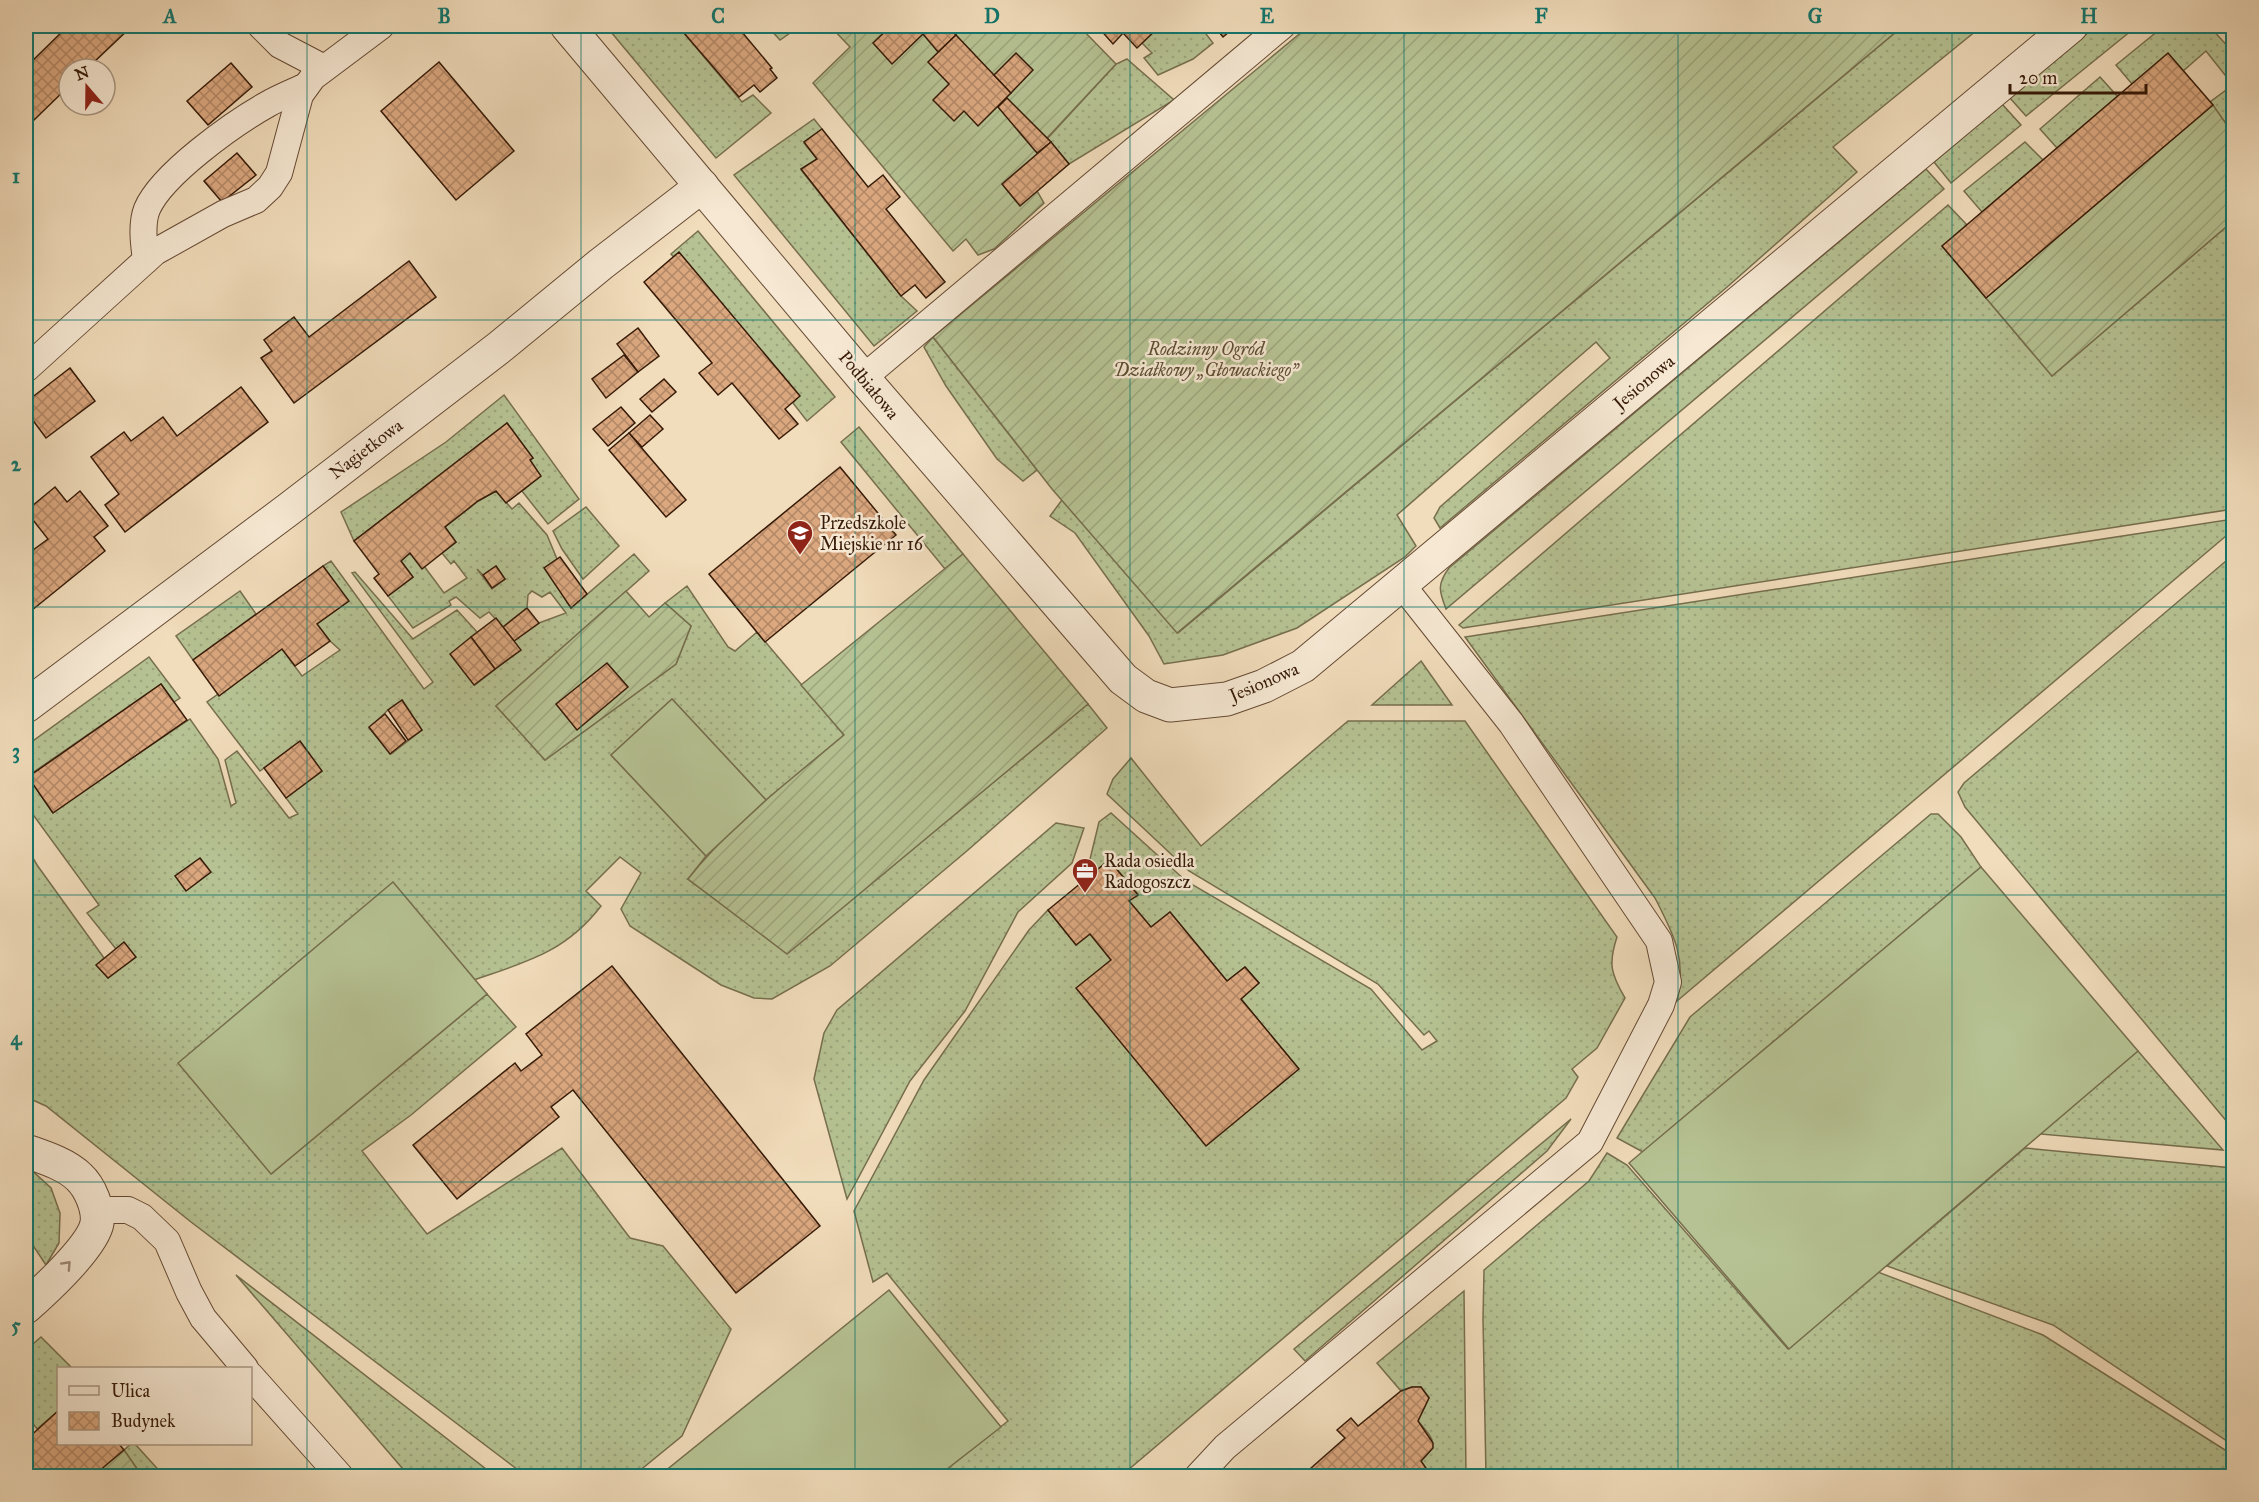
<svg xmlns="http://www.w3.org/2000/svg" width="2259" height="1502" viewBox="0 0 2259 1502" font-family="'IM FELL Great Primer',serif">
<defs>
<pattern id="grass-dots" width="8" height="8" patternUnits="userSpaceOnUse" patternTransform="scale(1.5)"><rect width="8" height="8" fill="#b6c293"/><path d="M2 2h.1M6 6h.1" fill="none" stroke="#9da67d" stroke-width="1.8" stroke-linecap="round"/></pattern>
<pattern id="garden-furrows" width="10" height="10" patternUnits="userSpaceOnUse" patternTransform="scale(1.5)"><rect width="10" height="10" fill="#b6c293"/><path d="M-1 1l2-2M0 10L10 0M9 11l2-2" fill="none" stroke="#9da67d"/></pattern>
<pattern id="building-cross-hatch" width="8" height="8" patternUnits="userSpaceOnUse" patternTransform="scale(1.5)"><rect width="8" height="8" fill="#daa77f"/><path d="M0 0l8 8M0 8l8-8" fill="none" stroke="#b28766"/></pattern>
</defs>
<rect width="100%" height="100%" fill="#f1dcbb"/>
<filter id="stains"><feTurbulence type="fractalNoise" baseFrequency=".00333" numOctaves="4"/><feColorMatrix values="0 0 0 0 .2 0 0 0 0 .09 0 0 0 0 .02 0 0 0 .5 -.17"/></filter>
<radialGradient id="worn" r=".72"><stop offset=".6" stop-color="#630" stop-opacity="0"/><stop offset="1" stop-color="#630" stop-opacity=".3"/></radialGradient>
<g fill="url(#grass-dots)" stroke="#766e4d" stroke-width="1.5" fill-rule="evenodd">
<polygon points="606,26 678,26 742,102 753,95 771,113 716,158"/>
<polygon points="1160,26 1200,26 1213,43 1193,59 1158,75 1144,58 1152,53 1142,43"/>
<polygon points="1903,26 1982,26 1833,147 1857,172 1726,288 1440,528 1434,518 1440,507 1610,358 1596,342 1397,515 1416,546 1405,557 1297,628 1223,655 1164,664 1149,636 1075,533 1050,516 1062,500 1178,633"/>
<polygon points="2096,26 2137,26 2026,116 2010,98"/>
<polygon points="2164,26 2209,26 2233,52 2233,85 2206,51 2183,71 2132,84 2116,65"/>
<polygon points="1127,59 1174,100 1069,164 1047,139 1116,64"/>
<polygon points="2100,77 2118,97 2057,148 2040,129"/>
<polygon points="2233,85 2233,129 2231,131 2210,102"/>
<polygon points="2002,104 2021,125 1951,183 1934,162"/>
<polygon points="814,119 822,129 804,143 817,159 801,170 901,296 917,311 874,346 734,175"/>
<polygon points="2025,142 2043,160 1982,212 1964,191"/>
<path d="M 1926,169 L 1944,189 L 1446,609 C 1439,591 1437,584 1449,568 Z"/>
<polygon points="1948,205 1967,225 1942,246 2052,376 2233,221 2233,509 1463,628 1459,625"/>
<polygon points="698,231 835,397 807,421 793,403 799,396 671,254"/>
<polygon points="933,337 1037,470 1023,481 997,459 946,386 924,347"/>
<polygon points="504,395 579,499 548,524 522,491 540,476 530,460 533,458 507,423 354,541 341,512 446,442"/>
<polygon points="859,427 963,554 945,569 841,442"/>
<path d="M 496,491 L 512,509 L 519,503 L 547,535 L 557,559 L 545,568 L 571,608 L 634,554 L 649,571 L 496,706 L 545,760 L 676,664 L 691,626 L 665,603 L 687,586 L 728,647 L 735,651 L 757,632 L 844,735 L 766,800 L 672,699 L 611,755 L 706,856 L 688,879 L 787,953 L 1088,704 L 1107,728 L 968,850 L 830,966 L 772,999 L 754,998 L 721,985 L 630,926 L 621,909 L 641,873 L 620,857 L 586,891 L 601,906 C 566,952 526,962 474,980 L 393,883 L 271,1174 L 487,994 L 516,1027 L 411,1115 L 362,1151 L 427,1234 L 562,1148 L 630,1238 L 663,1246 L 731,1329 L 682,1436 L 633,1476 L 526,1476 L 191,1222 L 46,1106 L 26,1097 L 26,846 L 37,865 L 104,958 L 97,965 L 108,978 L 135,957 L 124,943 L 116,949 L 87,913 L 99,905 L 26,805 L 26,746 L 149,657 L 180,698 L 174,702 L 161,684 L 28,776 L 52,812 L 190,719 L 218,759 L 231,806 L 236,803 L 225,760 L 237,751 L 289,818 L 298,814 L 286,798 L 322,771 L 299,742 L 260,771 L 207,702 L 282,649 L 302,676 L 340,650 L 330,641 L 317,624 L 348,601 L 323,566 L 331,561 L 424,689 L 433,682 L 352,573 L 355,572 L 413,639 L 457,610 L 477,632 L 475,685 L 520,650 L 514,641 L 539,623 L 566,613 L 550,592 L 542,597 L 532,591 L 528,595 L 527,608 L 503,627 L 489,612 L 480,618 L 456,597 L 449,601 L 451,605 L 413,628 L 388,596 L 413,577 L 401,561 L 410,553 L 422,568 L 424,566 L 444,593 L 467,578 L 454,561 L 451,564 L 442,553 L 456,542 L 445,527 L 478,501 ZM 496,566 L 505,579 L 492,589 L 477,569 L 483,575 ZM 402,700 L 422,730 L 391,754 L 369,728 L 388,710 Z"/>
<polygon points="586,507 619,546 583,579 562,549 553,531"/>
<path d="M 2233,519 L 2233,530 L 1677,1001 C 1687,959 1674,935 1655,898 L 1465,637 Z"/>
<polygon points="2233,555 2233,1129 1965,807 1958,792 1964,783"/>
<polygon points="240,591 256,614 193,660 176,636"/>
<polygon points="1421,661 1452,705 1372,705"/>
<path d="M 1348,721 L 1465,721 L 1617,937 C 1608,964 1611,974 1625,998 L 1597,1048 L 1572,1069 L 1578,1077 L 1566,1098 L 1121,1476 L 938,1476 L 1008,1421 L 887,1273 L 873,1282 L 854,1211 L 924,1080 L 1029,930 L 1048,910 L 1076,945 L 1090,934 L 1111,960 L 1077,988 L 1206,1145 L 1297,1067 L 1241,999 L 1259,983 L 1245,967 L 1227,981 L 1170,912 L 1151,927 L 1129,901 L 1138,894 L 1109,860 L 1085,880 L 1099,822 L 1111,813 L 1186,881 L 1371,989 L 1422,1050 L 1437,1041 L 1429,1031 L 1424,1035 L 1378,984 L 1189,871 L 1107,794 L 1113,779 L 1131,758 L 1201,846 Z"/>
<polygon points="1931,814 1938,814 1961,837 1981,867 1643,1152 1617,1138 1690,1017"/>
<polygon points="1056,823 1084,828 1072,863 1018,912 965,1011 910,1081 847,1199 814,1079 824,1033 837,1010"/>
<polygon points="2138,1051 2144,1058 2223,1150 2040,1134"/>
<polygon points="1571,1119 1547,1151 1305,1361 1294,1349"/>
<polygon points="2025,1148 2233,1168 2233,1445 2053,1325 1887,1266"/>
<polygon points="1607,1153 1627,1165 1788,1349 1878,1272 2043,1335 2233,1455 2233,1476 1486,1476 1483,1319 1484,1270 1589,1181"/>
<polygon points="26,1165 51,1188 60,1213 59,1243 46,1265 26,1235"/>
<polygon points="236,1275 495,1476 409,1476"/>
<path d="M 1464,1291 L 1466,1476 L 1421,1476 L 1427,1471 L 1421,1461 C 1440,1443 1433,1439 1418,1421 L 1429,1397 L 1421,1387 L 1412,1387 L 1401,1391 L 1377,1363 Z"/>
<polygon points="41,1337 72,1368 58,1368 58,1411 37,1429 26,1414 26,1350"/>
<polygon points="131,1444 135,1444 164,1476 142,1476 124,1450"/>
</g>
<g fill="url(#garden-furrows)" stroke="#766e4d" stroke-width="1.5">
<polygon points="767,26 800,26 780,40"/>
<polygon points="830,26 1079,26 1116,64 1047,138 1069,164 1037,191 1044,203 994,249 978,255 966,239 953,251 813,83 850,47"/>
<polygon points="1309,26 1903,26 1177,633 1052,489 933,337"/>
<polygon points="2213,105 2231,131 2233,129 2233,221 2052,376 1986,298"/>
<path d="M 963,554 L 1088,704 L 787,954 L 688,879 C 732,823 790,781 844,735 L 801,685 Z"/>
<polygon points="626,591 649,617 665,603 691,626 676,664 545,760 496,706"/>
<polygon points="124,1450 142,1476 93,1476"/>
</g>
<g fill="#b6c293" stroke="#766e4d" stroke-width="1.5">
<polygon points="672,699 766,800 706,856 611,755"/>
<polygon points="1981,867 2138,1051 1789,1349 1629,1163"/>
<polygon points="393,882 487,994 271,1174 178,1063"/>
<polygon points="889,1290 1001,1427 938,1476 659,1476"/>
</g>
<g fill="url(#building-cross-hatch)" stroke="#361a07" stroke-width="1.5">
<polygon points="68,26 132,26 92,64 97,69 69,69 69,86 33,121 26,113 26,67"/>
<polygon points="678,26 737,26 772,68 770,69 777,78 760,92 754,85 739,97"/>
<polygon points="891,26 914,26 923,34 892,64 873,43"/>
<polygon points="932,26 946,26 956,35 938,52 923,34"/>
<polygon points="1100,26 1160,26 1137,48 1123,33 1113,44 1098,27"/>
<polygon points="1214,26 1236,26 1223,37"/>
<polygon points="956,35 1011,93 978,126 964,111 954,121 933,100 949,84 928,62"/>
<polygon points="1016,53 1033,70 1011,93 994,75"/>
<polygon points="2168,53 2213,105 1986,298 1942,246"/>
<polygon points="439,62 514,151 456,200 381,111"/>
<polygon points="231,63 252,87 208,125 187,101"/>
<polygon points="1007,98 1051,142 1037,153 998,107"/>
<polygon points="822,129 868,187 883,175 900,197 886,209 945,282 926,298 915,285 901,296 801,169 817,159 804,142"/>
<polygon points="1051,142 1069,164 1020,206 1002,184"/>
<polygon points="237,153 256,175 222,202 204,181"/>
<polygon points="679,252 800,396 785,409 798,424 779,439 732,383 718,395 699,373 712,363 644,282"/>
<polygon points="409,261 436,297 294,403 261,358 272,351 264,340 294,317 309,337"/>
<polygon points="638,328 659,356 638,372 617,344"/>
<polygon points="624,355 638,372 606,398 592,379"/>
<polygon points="70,368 95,401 46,438 26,411 26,402"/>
<polygon points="664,379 676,392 652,412 640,399"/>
<polygon points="241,387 268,422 125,532 105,505 119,494 91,457 124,432 131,441 163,417 177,436"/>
<polygon points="621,407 635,423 608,446 593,429"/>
<polygon points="650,415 663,429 642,447 629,433"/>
<polygon points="507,423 533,458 530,460 541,476 506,503 496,491 478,501 445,527 456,542 422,569 410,553 401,561 413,577 388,596 374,578 379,574 354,541"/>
<polygon points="629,433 686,500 666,517 609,450"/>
<polygon points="840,467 896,535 765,642 709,574"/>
<polygon points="55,487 67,502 80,491 108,526 94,537 105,551 26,615 26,541 33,550 48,539 26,511"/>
<polygon points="560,557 587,594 571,608 544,568"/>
<polygon points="323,566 349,601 317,624 330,641 295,666 282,649 219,696 193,660"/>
<polygon points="496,566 505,579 492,588 483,575"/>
<polygon points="527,608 539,623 514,641 503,627"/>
<polygon points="496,618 521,650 495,669 471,637"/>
<polygon points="471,637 495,669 474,685 450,654"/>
<polygon points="607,663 628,687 577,730 556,704"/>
<polygon points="161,684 187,720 53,813 28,777"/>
<polygon points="402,700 422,730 408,740 388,710"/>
<polygon points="385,714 406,741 390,754 369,727"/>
<polygon points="300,741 322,771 286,798 264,768"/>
<polygon points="200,858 211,872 186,891 175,876"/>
<polygon points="1109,860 1138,895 1129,901 1151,927 1170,912 1227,981 1245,967 1259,983 1241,999 1299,1069 1206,1146 1076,988 1111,960 1090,934 1076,945 1048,910"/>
<polygon points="124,942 136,957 108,978 96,965"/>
<polygon points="612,966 820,1226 736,1293 573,1090 551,1107 559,1117 457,1199 413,1145 515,1063 521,1071 542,1055 526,1034"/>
<polygon points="1412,1387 1421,1387 1429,1398 1418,1421 1433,1443 1433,1448 1421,1461 1428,1471 1421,1476 1302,1476 1345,1438 1337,1430 1351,1418 1358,1426 1401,1391"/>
<polygon points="58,1411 58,1444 119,1444 124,1450 93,1476 26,1476 26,1440"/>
</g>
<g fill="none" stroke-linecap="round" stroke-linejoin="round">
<g stroke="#654a34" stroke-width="28">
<g id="service">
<polyline points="261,26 280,45 324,68"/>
<path d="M 146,260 C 144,245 141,224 147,209 C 162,174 234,123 268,104 C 280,97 293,92 306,86"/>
<polyline points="26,369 155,252 223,214 256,200 270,187 279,173 300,95 313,77 381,26"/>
<polyline points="863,378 1282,26"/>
<polyline points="95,1210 128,1210 142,1217 167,1241 189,1292 203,1318 245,1368"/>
<polyline points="250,1375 340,1476"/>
<polyline points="1198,1476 1225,1447 1590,1142 1661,1005 1668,982 1659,941 1511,723 1402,585"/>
</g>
</g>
<g stroke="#654a34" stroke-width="35">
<g id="minor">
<polyline points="567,26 863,378 1123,679 1146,696 1170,705 1227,699 1264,686 1303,666 2071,26"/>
<polyline points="26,706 289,509 501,346 601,264 702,186"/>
<path d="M 26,1151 C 43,1157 66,1164 79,1177 C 90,1187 99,1209 97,1223 C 93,1246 44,1291 26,1307"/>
</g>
</g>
<use href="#service" stroke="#f6e8d3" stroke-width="26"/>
<use href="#minor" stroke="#f6e8d3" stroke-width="33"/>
</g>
<defs><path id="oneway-chevron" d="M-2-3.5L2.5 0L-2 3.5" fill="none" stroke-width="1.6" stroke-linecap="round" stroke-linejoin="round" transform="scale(1.5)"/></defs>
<use stroke="#a08b77" href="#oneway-chevron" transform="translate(67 1265) rotate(-47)"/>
<path fill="none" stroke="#0f766e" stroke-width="1.5" stroke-opacity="0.55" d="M 307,26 L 307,1476M 581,26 L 581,1476M 855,26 L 855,1476M 1130,26 L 1130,1476M 1404,26 L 1404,1476M 1678,26 L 1678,1476M 1952,26 L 1952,1476M 26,320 L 2234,320M 26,607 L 2234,607M 26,895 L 2234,895M 26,1182 L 2234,1182"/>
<defs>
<g id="school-pin" transform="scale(1.35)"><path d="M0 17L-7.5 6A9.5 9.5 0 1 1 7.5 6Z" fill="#8f2418" stroke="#f6e8d3"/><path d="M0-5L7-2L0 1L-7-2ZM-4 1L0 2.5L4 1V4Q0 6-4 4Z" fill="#fff"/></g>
<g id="office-pin" transform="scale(1.35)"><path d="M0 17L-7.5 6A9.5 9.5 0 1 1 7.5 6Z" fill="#8f2418" stroke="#f6e8d3"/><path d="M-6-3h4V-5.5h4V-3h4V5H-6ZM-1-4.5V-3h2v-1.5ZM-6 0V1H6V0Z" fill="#fff"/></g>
</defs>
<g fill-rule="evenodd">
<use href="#school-pin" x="800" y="533"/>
<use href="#office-pin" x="1085" y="871"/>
</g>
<g text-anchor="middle" stroke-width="5" stroke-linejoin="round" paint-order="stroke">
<g font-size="18" font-style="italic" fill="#5c4c31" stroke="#f6e8d3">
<text x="1206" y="355">Rodzinny Ogród<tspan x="1206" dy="21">Działkowy „Głowackiego”</tspan></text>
</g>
<g font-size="18" fill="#361a07" stroke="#f6e8d3">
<text transform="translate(1644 382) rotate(-40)" y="6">Jesionowa</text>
<text transform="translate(869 385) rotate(50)" y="6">Podbiałowa</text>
<text transform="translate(366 449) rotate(-37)" y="6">Nagietkowa</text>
<text transform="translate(1264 682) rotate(-23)" y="6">Jesionowa</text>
</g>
<g font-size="18" fill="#361a07" stroke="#f6e8d3" text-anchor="start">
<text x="820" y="529">Przedszkole<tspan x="820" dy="21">Miejskie nr 16</tspan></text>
<text x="1104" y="867">Rada osiedla<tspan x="1104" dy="21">Radogoszcz</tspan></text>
</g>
</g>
<rect width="2259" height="1502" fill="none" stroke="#f1dcbb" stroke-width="66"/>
<rect x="57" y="1367" width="195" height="78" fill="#f6e8d3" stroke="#a99681" stroke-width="1.5"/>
<rect x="69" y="1386" width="30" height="9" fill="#f6e8d3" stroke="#a99681" stroke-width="1.5"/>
<text x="111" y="1397" font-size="18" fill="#361a07">Ulica</text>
<rect x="69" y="1412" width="30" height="18" fill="url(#building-cross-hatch)" stroke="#a99681" stroke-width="1.5"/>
<text x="111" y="1427" font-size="18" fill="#361a07">Budynek</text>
<g transform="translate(87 87) rotate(340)"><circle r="28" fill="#f6e8d3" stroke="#a99681" stroke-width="1.5"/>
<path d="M0-4.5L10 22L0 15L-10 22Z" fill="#8f2418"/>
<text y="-9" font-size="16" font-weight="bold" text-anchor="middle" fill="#361a07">N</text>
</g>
<path d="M2010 84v9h136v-9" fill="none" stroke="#361a07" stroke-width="3"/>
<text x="2019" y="84" font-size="18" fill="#361a07" stroke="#f6e8d3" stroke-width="4.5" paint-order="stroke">20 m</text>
<rect x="33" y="33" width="2193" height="1436" fill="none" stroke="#0f766e" stroke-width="2"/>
<g font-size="20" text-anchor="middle" font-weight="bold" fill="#0f766e">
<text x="170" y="23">A</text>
<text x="444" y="23">B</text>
<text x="718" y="23">C</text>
<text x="992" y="23">D</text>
<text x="1267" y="23">E</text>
<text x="1541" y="23">F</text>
<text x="1815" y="23">G</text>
<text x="2089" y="23">H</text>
<text x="16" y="183">1</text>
<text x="16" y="471">2</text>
<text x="16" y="758">3</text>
<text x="16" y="1045">4</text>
<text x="16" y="1332">5</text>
</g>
<rect width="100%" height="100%" filter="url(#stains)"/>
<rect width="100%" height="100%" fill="url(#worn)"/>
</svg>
